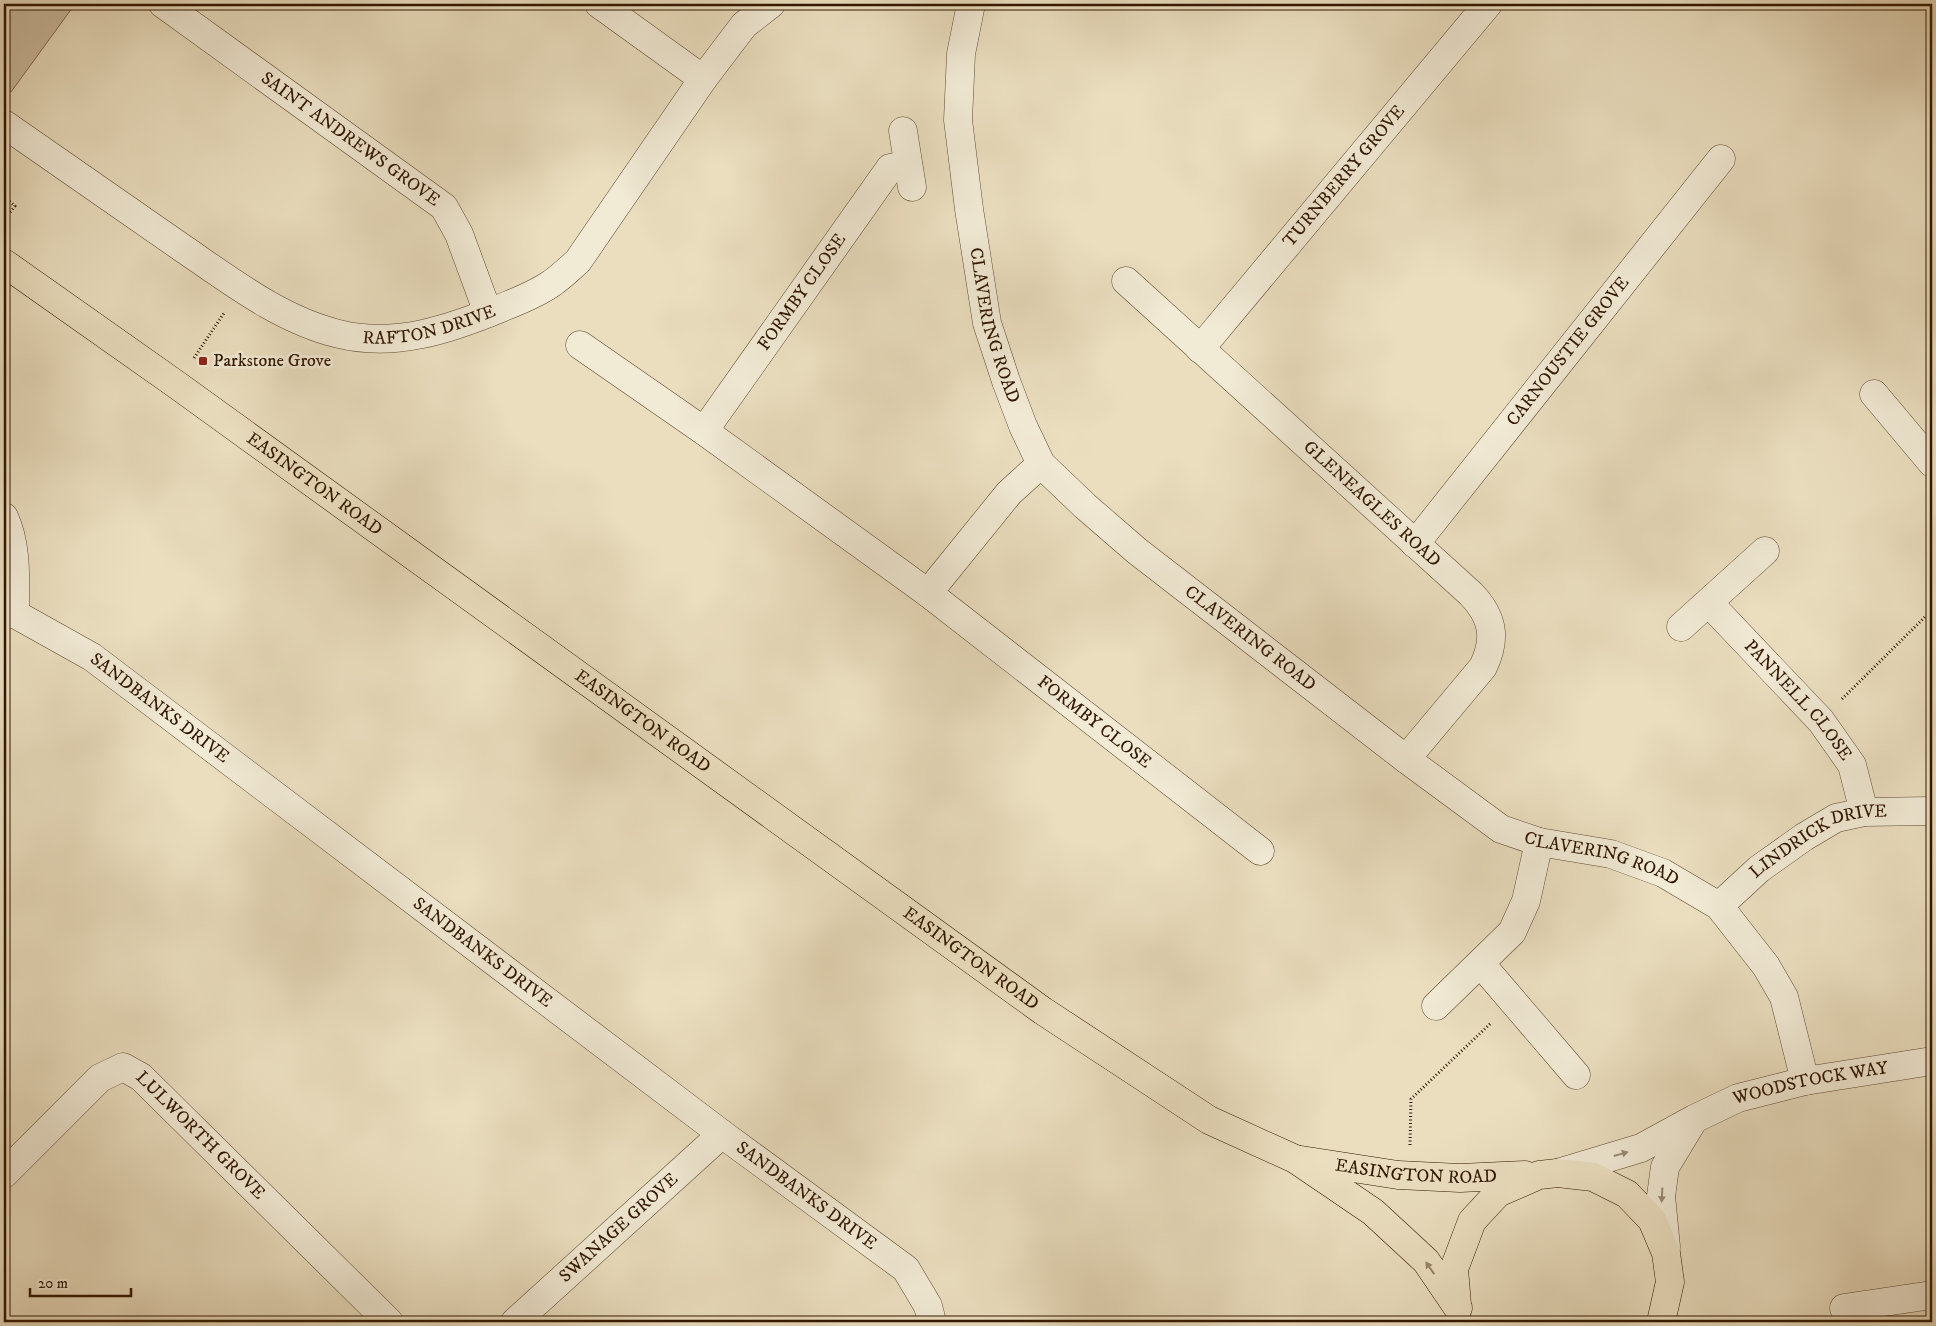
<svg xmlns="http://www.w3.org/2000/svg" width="1936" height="1326" font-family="'IM FELL DW Pica',serif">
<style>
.grass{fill:#cbbc9f;stroke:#7e6a50}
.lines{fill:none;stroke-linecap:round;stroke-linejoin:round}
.minor-casing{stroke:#5f4930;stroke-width:29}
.major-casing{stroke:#311700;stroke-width:29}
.path{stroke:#311700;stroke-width:3;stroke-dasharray:1 2.5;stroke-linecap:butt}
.minor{stroke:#f1ead5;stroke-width:28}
.major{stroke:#eadebf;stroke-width:28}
.oneway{fill:#9b8b75}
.oneway2{fill:#978469}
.poi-dot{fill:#8f2418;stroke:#f1ead5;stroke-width:2}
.labels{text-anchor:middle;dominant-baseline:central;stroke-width:5;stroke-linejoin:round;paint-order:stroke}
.street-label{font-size:18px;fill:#311700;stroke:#f1ead5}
.poi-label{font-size:18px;fill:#311700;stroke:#f1ead5;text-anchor:start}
</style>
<rect width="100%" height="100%" fill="#eadebf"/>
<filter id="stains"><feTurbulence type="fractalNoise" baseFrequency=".004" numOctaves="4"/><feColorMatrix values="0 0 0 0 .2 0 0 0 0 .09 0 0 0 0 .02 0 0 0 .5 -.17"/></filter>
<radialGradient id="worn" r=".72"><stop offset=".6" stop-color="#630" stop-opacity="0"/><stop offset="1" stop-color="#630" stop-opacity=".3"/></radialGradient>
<polygon class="grass" points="11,4 75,4 11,92 4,86 4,13"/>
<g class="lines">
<g class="minor-casing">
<g id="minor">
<path id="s1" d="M163 4 444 207 459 234 488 313"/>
<polyline points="599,4 703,79"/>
<path id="s2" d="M971 4 961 54 958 120 969 209 987 323 1006 381 1023 426 1041 464 1085 506 1137 551 1406 759 1501 829 1539 842 1611 854 1663 873 1719 906 1766 966 1784 997 1805 1081"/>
<path id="s3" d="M4 124C62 164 120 205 178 245 228 279 280 320 339 334 395 348 450 329 501 308 518 301 537 294 552 283 561 277 569 269 578 261L703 79 744 25 771 4"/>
<polyline points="903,131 912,187"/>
<path id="s4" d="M1126 281 1471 594C1493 617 1497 638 1483 667L1406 759"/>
<path id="s5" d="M580 345 704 431 928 593 1260 851"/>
<path id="s6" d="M1200 349 1488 4"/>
<polyline points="1874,394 1932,463"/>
<path id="s7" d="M704 431 890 168 908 165"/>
<path d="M4 517C18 547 15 582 15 614"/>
<path id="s8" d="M1415 544 1721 159"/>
<polyline points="928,593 1009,493 1041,464"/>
<path id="s9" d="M1709 603 1821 721 1852 765 1864 812"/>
<path id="s10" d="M4 614H15L92 657 722 1134 906 1269 928 1306 932 1322"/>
<polyline points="1681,627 1765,551"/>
<path id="s11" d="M1719 906 1759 869 1804 837 1836 818 1864 812 1932 811"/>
<polyline points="1481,964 1576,1075"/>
<polyline points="1436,1006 1512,932 1526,901 1539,842"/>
<path id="s12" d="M1558 1173 1641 1148 1694 1119 1738 1098 1805 1081 1932 1061"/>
<path id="s13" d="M4 1174 100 1078 123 1067 141 1077 389 1322"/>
<polyline points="1666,1247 1661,1196 1665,1167 1693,1121"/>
<polyline points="1844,1308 1932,1295"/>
<path id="s14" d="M515 1322 722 1134"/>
</g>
</g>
<g class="major-casing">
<g id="major">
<path id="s15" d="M4 263 177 385 1043 1011 1209 1120 1295 1159 1373 1212 1426 1261 1458 1308"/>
<path id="s16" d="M1301 1160 1398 1175 1460 1178 1525 1175"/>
<polyline points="1457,1305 1454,1269 1472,1221 1498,1193 1539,1175 1558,1173 1593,1177 1627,1194 1652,1220 1666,1253 1670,1282 1661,1322"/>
</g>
</g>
<g class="path">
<polyline points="4,197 15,206 4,220"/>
<polyline points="194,358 224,313"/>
<polyline points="1842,699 1932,610"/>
<polyline points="1410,1145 1411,1099 1491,1023"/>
</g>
<use href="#minor" class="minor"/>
<use href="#major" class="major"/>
</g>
<defs><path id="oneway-solid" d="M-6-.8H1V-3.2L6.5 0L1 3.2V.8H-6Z" transform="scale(1.25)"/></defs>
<g class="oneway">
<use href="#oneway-solid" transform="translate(1621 1154) rotate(-16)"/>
<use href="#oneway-solid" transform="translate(1662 1195) rotate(93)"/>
</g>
<use class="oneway2" href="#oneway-solid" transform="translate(1430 1268) rotate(-125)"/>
<rect class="poi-dot" x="198" y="356" width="10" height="10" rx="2.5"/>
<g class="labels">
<g class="street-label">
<text stroke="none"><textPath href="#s1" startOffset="231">SAINT ANDREWS GROVE</textPath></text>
<text stroke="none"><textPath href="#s6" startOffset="225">TURNBERRY GROVE</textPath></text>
<text stroke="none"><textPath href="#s7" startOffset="170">FORMBY CLOSE</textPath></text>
<text stroke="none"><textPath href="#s3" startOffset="489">RAFTON DRIVE</textPath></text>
<text stroke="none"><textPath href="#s2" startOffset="326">CLAVERING ROAD</textPath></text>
<text stroke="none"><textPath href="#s8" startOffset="246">CARNOUSTIE GROVE</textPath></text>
<text stroke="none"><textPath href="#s15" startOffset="381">EASINGTON ROAD</textPath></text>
<text stroke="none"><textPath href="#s4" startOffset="332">GLENEAGLES ROAD</textPath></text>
<text stroke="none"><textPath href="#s2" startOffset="746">CLAVERING ROAD</textPath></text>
<text stroke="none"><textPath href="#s9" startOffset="132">PANNELL CLOSE</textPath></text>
<text stroke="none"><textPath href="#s10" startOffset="184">SANDBANKS DRIVE</textPath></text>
<text stroke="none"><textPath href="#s15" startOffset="786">EASINGTON ROAD</textPath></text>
<text stroke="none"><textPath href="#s5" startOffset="638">FORMBY CLOSE</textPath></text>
<text stroke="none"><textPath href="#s11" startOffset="122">LINDRICK DRIVE</textPath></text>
<text stroke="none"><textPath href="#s2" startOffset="1166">CLAVERING ROAD</textPath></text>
<text stroke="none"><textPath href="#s10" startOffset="589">SANDBANKS DRIVE</textPath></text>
<text stroke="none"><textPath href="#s15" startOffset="1191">EASINGTON ROAD</textPath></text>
<text stroke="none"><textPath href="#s12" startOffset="270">WOODSTOCK WAY</textPath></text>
<text stroke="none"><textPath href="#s13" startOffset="265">LULWORTH GROVE</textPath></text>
<text stroke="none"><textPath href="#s16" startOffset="116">EASINGTON ROAD</textPath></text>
<text stroke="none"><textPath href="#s10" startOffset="994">SANDBANKS DRIVE</textPath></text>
<text stroke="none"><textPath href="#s14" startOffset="140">SWANAGE GROVE</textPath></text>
</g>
<g class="poi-label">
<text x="213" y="361">Parkstone Grove</text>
</g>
</g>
<rect width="1936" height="1326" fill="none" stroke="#eadebf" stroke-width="20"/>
<rect x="5" y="5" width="1926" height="1316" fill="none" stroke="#311700" stroke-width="2.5"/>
<rect x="10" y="10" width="1916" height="1306" fill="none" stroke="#311700"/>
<path d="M30 1288v8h101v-8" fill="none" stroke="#311700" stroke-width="2.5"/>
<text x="38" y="1288" font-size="15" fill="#311700" stroke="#f1ead5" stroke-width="4" paint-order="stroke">20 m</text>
<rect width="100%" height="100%" filter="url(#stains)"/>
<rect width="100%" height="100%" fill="url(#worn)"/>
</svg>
